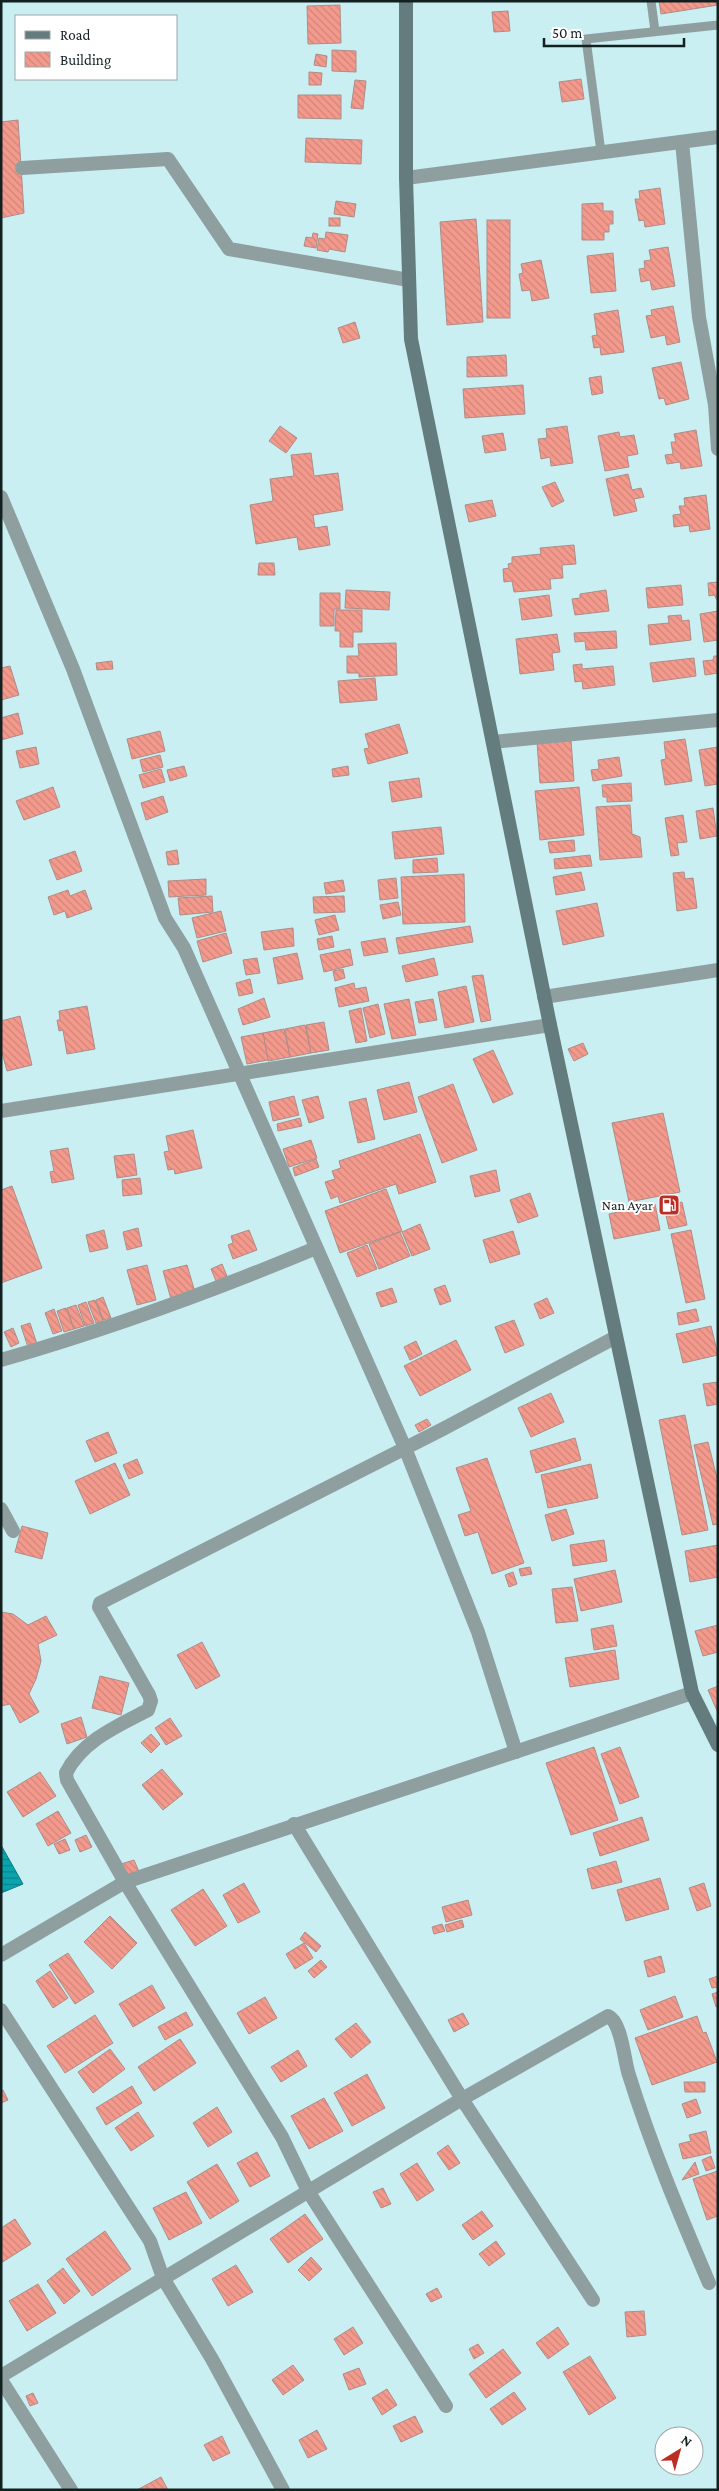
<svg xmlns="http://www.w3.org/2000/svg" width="719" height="2491" font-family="'Crimson Pro',serif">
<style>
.water{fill:url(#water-rules);stroke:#0c7c83}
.building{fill:url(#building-back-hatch);stroke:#ad8d88}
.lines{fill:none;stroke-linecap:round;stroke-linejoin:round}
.service{stroke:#8f9fa0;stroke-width:9}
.minor{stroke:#8f9fa0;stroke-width:14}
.secondary{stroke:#657c7e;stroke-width:14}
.labels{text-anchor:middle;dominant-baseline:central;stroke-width:4;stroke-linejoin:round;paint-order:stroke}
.poi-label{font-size:14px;fill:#122021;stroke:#fff;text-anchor:end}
</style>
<defs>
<pattern id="water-rules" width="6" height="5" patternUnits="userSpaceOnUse" patternTransform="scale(1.25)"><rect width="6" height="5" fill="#09a4ad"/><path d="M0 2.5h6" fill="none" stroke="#08858c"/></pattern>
<pattern id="building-back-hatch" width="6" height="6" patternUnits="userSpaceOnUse" patternTransform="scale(1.25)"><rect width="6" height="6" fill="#f49a8d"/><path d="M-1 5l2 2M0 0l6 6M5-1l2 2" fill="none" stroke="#d08479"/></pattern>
</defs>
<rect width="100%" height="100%" fill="#c9eff2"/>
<polygon class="water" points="1,1845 23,1884 1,1893"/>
<g class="building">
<polygon points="659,1 717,1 718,5 661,14"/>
<polygon points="340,5 341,43 308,44 307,6"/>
<polygon points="508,11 510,31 494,32 492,12"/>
<polygon points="332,50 356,51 356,72 332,71"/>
<polygon points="316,54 327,56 326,67 314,65"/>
<polygon points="309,72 322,73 321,85 309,85"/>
<polygon points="581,79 584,99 562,102 559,82"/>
<polygon points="355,80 366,81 363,109 351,108"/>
<polygon points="298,95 341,95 341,119 298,118"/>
<polygon points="18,120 24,213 1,218 1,122"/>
<polygon points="306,138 362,140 361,164 305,162"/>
<polygon points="660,188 665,224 645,227 644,220 639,221 635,199 640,199 639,191"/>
<polygon points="336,201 356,204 354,217 334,214"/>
<polygon points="603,203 603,211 613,211 613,224 609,224 609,232 604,232 604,240 582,240 582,204"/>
<rect x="329" y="218" width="11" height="8"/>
<polygon points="476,219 483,322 447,325 440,222"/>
<rect x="487" y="220" width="23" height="98"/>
<polygon points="326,232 348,235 345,252 329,249 328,252 317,250 319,238 325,239"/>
<polygon points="313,233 318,234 316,248 304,246 306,237 312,238"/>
<polygon points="668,247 675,286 652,290 650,280 641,282 639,269 645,268 644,261 651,260 649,250"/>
<polygon points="613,253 616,291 591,293 587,256"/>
<polygon points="541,260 549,298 532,301 530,290 522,291 519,274 523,273 521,264"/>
<polygon points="673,306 680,342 667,345 665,335 651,338 646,316 652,315 651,310"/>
<polygon points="618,310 624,352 601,355 600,347 594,348 592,336 597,335 594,314"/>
<polygon points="355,322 360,338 343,343 338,328"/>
<polygon points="506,355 507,376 467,377 467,357"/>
<polygon points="681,362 689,399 666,405 664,398 659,399 652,368"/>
<polygon points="601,376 603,393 592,395 589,378"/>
<polygon points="523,385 525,414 465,418 463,389"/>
<polygon points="280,426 297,438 286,453 269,441"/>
<polygon points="567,426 573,463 551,466 550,457 541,459 538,439 547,438 546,429"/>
<polygon points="696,430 702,466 681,469 680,462 667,464 665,455 673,454 671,442 676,442 674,434"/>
<polygon points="619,432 620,437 634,435 638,454 627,456 629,467 605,471 598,436"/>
<polygon points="503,433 506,450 485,453 482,436"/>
<polygon points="311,453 314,476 338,473 343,510 313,515 315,528 327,526 330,545 299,550 297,537 256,544 250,505 273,501 270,479 294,476 291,455"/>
<polygon points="628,474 632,490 641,488 644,497 634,499 637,511 614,516 606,479"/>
<polygon points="555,482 564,501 552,507 542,487"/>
<polygon points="706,495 710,529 690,532 689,525 674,527 673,515 681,514 679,506 685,506 684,498"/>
<polygon points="492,500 496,516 469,522 465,505"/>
<polygon points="574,545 576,564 562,565 563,578 550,579 551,589 514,592 512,581 504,582 503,569 509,568 508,564 512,563 512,557 541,554 540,548"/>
<polygon points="259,563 274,563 275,575 258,575"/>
<polygon points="718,582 718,600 717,600 714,595 709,596 708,583"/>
<polygon points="681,585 683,605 648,608 646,588"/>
<polygon points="346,590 390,592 389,610 345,608"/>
<polygon points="606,590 609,611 575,615 572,599 580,598 580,594"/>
<polygon points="320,593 340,593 340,609 334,609 334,626 320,626"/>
<polygon points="549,595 552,616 522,620 519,599"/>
<polygon points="336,610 362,610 362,632 353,632 353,647 340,647 340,631 335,631"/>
<polygon points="718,611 718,640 704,642 700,614"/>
<polygon points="681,615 682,621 689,620 691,640 650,645 648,625 669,623 668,616"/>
<polygon points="616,631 617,648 586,650 585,641 575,642 574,633"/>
<polygon points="557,634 560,652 552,653 554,670 520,674 516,639"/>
<polygon points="396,643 397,675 359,677 359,673 347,673 347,656 359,656 358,644"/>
<polygon points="714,656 718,656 718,673 705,675 703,661 713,660"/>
<polygon points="694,658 696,676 653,682 650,663"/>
<polygon points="112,661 113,669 97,670 96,663"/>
<polygon points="582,664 582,669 613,666 615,685 583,689 582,681 575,682 573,665"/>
<polygon points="10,666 19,695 1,700 1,668"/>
<polygon points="375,678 377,700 340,703 338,681"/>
<polygon points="18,713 23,734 1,740 1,718"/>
<polygon points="399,724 408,753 368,764 364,749 369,748 365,734"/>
<polygon points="160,731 165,751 132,759 127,739"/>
<polygon points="685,739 692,781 665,785 661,760 666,759 664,742"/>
<polygon points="571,740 574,781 540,783 537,742"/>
<polygon points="36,747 39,764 20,768 16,751"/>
<polygon points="718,747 718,784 705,786 699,750"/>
<polygon points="160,755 163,767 143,772 140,760"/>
<polygon points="619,757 622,776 593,781 591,770 599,769 598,760"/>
<polygon points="184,766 187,776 170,781 167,770"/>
<polygon points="348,766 349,775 333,777 332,769"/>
<polygon points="161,769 165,782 143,788 139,775"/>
<polygon points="419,778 422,797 392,802 389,782"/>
<polygon points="631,783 632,801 607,802 607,797 603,797 602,785"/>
<polygon points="53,787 60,807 24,820 16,801"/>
<polygon points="579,787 584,835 540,840 535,791"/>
<polygon points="163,796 168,812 146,820 141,803"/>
<polygon points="630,805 632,834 640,837 642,857 600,860 596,807"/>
<polygon points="713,808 717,836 700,839 696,811"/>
<polygon points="683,815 687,842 677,843 679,855 671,856 665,818"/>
<polygon points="441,827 444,854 395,859 392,832"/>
<polygon points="574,840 575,851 550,853 548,842"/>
<polygon points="177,850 179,864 168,865 166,852"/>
<polygon points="75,851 82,871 57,880 49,860"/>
<polygon points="590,855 592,866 555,869 554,859"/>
<polygon points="437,858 438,872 413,873 413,860"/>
<polygon points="581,872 585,890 556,895 553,877"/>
<polygon points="684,872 685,879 693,878 697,908 677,911 673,873"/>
<polygon points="464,874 465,922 403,924 401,877"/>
<polygon points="396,878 398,898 380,900 378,880"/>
<polygon points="206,879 206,895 169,897 168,881"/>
<polygon points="343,880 345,891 326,894 324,883"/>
<polygon points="68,890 70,896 85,890 92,909 67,918 65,911 54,915 48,897"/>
<polygon points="212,896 213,912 180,915 178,898"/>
<polygon points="344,896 345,912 314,913 313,897"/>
<polygon points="398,902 401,915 383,919 380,905"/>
<polygon points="597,903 604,936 563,945 556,911"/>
<polygon points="221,911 226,931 197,938 192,918"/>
<polygon points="335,915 339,930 319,935 315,920"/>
<polygon points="470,926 473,942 399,954 396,938"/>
<polygon points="293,928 294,946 264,950 261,932"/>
<polygon points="226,933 232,953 203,962 197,941"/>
<polygon points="332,936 334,947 319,950 317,939"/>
<polygon points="385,938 388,952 364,956 361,942"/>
<polygon points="350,949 353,965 324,972 320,955"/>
<polygon points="297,953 303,979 278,984 273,958"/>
<polygon points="257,958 260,973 246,975 243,960"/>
<polygon points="434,958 438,975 406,982 402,966"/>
<polygon points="343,969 345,978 335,981 333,971"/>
<polygon points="483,975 491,1020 481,1022 472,976"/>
<polygon points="250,979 253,993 239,996 236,983"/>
<polygon points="354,983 355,989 366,987 369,1001 339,1007 335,988"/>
<polygon points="466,986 474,1022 445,1028 438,992"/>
<polygon points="264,998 270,1017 243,1025 238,1009"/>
<polygon points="409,999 416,1035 392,1039 384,1004"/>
<polygon points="433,999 437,1020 419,1023 415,1002"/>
<polygon points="378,1004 385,1034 370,1038 363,1008"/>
<polygon points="87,1006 95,1049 67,1054 63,1030 59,1031 57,1020 60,1020 59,1011"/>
<polygon points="361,1008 367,1041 356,1043 349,1011"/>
<polygon points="20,1016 32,1065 7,1071 1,1049 1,1021"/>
<polygon points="324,1022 329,1050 311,1053 306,1025"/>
<polygon points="305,1025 311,1053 290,1057 285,1029"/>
<polygon points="284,1029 290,1057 268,1061 263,1033"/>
<polygon points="263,1033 268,1060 247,1064 241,1037"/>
<polygon points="583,1043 588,1054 574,1061 568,1049"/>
<polygon points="493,1050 513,1094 493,1103 473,1059"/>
<polygon points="409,1082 417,1112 384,1120 377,1090"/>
<polygon points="453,1084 477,1150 442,1163 418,1097"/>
<polygon points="294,1096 299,1115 273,1121 269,1102"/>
<polygon points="318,1096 324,1118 309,1123 302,1100"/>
<polygon points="366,1098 375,1139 358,1143 349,1102"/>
<polygon points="663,1113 680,1192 629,1202 612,1123"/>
<polygon points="300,1118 302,1126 278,1131 277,1124"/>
<polygon points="193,1130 202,1168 175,1174 174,1169 168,1170 164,1152 169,1151 166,1136"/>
<polygon points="420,1134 436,1182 399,1194 396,1184 340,1203 338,1196 331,1199 325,1182 335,1179 332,1171 341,1168 339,1161"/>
<polygon points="311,1140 317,1158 289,1167 283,1149"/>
<polygon points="68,1148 74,1179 52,1183 50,1172 54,1171 50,1151"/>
<polygon points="134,1154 137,1175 117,1178 114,1156"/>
<polygon points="316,1159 319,1167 295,1176 293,1168"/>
<polygon points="496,1170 500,1191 475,1197 470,1176"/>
<polygon points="140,1178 142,1194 123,1196 122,1180"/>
<polygon points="12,1186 42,1268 1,1283 1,1190"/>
<polygon points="386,1189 402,1231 340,1253 325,1211"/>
<polygon points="530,1193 538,1216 518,1223 510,1200"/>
<polygon points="682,1202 687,1225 669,1229 664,1206"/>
<polygon points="655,1204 660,1230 614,1239 609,1214"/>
<polygon points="420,1224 430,1249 412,1256 402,1232"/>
<polygon points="138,1228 142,1246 127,1250 123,1232"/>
<polygon points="104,1230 108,1248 90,1252 86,1235"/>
<polygon points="249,1230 257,1250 233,1259 228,1245 233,1243 231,1236"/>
<polygon points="691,1230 705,1299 686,1303 671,1234"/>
<polygon points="513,1231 520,1254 490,1263 483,1240"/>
<polygon points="400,1232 410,1256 379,1269 369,1244"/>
<polygon points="367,1245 377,1269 357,1277 347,1253"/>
<polygon points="222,1264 227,1276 216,1281 211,1269"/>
<polygon points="147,1265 156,1300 137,1305 127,1270"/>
<polygon points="187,1265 195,1292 171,1299 163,1271"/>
<polygon points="445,1285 451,1301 440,1305 434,1289"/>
<polygon points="392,1288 397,1302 381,1307 376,1293"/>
<polygon points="103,1297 111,1318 103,1320 96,1300"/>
<polygon points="547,1298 554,1313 540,1319 534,1304"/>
<polygon points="95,1300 103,1321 96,1323 88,1302"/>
<polygon points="86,1302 94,1323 85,1326 78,1305"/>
<polygon points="76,1305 84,1326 74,1329 67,1308"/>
<polygon points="66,1308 74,1329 64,1332 57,1311"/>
<polygon points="54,1309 62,1331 53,1334 45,1313"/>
<polygon points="696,1309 699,1321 679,1325 677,1313"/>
<polygon points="514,1320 524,1345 505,1353 495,1327"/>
<polygon points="30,1323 37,1344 28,1347 21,1326"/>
<polygon points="711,1326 718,1355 683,1363 676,1334"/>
<polygon points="13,1328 19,1343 11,1347 4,1332"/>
<polygon points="456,1340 471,1370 420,1396 404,1366"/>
<polygon points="416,1341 422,1354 410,1360 404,1347"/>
<polygon points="718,1382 718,1404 707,1406 703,1384"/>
<polygon points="551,1393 564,1422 531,1437 518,1408"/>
<polygon points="685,1415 708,1530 682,1535 659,1420"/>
<polygon points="427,1419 431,1425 419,1432 415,1425"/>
<polygon points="108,1432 117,1453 95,1462 86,1441"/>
<polygon points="575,1438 581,1460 536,1473 530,1451"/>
<polygon points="708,1442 718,1482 718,1524 713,1525 694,1445"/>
<polygon points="487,1458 524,1563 492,1574 478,1532 465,1536 458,1515 471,1511 456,1468"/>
<polygon points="137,1459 143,1473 129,1479 123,1465"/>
<polygon points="115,1463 130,1495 90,1514 75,1481"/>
<polygon points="591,1464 598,1498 548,1508 541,1475"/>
<polygon points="566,1509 574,1534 552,1541 545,1515"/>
<polygon points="22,1526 48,1533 42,1559 15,1552"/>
<polygon points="604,1540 607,1561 573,1566 570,1545"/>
<polygon points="718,1545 718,1577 690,1582 685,1551"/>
<polygon points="530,1567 532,1574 521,1576 519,1569"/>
<polygon points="615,1570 622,1602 581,1611 574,1579"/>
<polygon points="513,1572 517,1584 509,1587 505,1575"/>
<polygon points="572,1587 578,1621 556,1623 552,1589"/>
<polygon points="1,1612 13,1614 28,1625 46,1616 57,1635 38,1644 41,1661 36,1679 29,1694 39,1712 20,1723 10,1704 1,1706"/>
<polygon points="613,1625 617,1646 594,1650 591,1629"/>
<polygon points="718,1625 718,1652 703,1656 695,1631"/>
<polygon points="202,1642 220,1676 196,1689 177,1655"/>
<polygon points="615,1650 619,1679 570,1687 565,1658"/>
<polygon points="100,1676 129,1683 121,1715 92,1708"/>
<polygon points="718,1686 718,1713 708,1690"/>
<polygon points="81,1717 87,1737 67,1744 61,1724"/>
<polygon points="170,1718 182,1736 166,1745 155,1728"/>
<polygon points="151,1734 160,1744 151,1753 141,1743"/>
<polygon points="594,1747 618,1820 571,1835 546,1763"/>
<polygon points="620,1747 639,1797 620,1804 601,1754"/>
<polygon points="162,1769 183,1794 163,1810 142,1785"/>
<polygon points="40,1772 56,1796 23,1817 7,1792"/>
<polygon points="58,1811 71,1833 48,1846 36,1824"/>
<polygon points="642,1817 649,1840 600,1856 593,1833"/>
<polygon points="86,1835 92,1847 80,1852 75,1840"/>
<polygon points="65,1839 70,1850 59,1854 54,1844"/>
<polygon points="134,1860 140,1874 127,1879 121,1864"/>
<polygon points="616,1861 622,1882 592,1889 587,1869"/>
<polygon points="660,1878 669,1909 626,1921 617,1890"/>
<polygon points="244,1883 260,1912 238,1923 223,1895"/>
<polygon points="704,1883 711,1906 697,1911 689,1888"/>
<polygon points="203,1889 227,1926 195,1946 171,1910"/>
<polygon points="468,1900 472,1915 446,1922 442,1907"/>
<polygon points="110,1916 137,1943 112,1969 84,1942"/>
<polygon points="462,1920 464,1927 447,1932 445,1925"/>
<polygon points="442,1924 445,1931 434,1934 432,1927"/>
<polygon points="305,1932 321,1946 316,1952 300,1939"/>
<polygon points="304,1943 313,1958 295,1969 286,1954"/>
<polygon points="68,1953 94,1992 75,2004 49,1965"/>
<polygon points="661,1956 665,1972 648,1977 644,1961"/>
<polygon points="321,1960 327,1967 314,1978 308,1971"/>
<polygon points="50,1971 68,1998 53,2008 36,1981"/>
<polygon points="718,1976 718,1987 712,1988 709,1979"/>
<polygon points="152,1985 165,2008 133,2027 119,2004"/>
<polygon points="718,1992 718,2006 716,2007 712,1994"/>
<polygon points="675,1996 683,2017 648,2030 640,2010"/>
<polygon points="265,1997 277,2018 249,2034 237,2013"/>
<polygon points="186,2012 193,2025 165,2040 158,2027"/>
<polygon points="463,2013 469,2024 454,2032 448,2020"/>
<polygon points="95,2015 113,2043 65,2073 47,2046"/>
<polygon points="697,2016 703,2033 706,2032 717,2062 652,2085 635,2038"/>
<polygon points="356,2023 371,2042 351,2058 335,2039"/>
<polygon points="180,2039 196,2063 154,2091 138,2067"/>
<polygon points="110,2049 125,2069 93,2093 78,2072"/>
<polygon points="298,2050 307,2066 281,2082 271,2067"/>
<polygon points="367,2074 385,2108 352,2126 334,2093"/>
<polygon points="684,2082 705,2082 705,2092 685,2092"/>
<polygon points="132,2086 142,2103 106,2125 96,2108"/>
<polygon points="3,2090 8,2100 1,2103 1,2091"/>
<polygon points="324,2098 343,2131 309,2149 291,2116"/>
<polygon points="696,2099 701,2113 687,2118 682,2104"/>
<polygon points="217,2107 232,2132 208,2147 193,2123"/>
<polygon points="138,2112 154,2136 131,2151 115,2128"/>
<polygon points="706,2131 711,2153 683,2159 679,2144 691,2141 689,2135"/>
<polygon points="448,2145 460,2163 449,2170 437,2153"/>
<polygon points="257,2152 270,2176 250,2187 237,2163"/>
<polygon points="711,2156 715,2168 706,2171 702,2160"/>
<polygon points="695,2162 699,2174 682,2180"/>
<polygon points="417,2163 434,2190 417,2201 400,2174"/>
<polygon points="217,2164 239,2201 210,2219 187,2182"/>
<polygon points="718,2171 718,2216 707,2220 693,2179"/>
<polygon points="383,2188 391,2204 381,2208 373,2192"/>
<polygon points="186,2192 202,2223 169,2240 153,2208"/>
<polygon points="482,2211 493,2226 473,2240 462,2225"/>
<polygon points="305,2214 323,2239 288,2263 270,2239"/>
<polygon points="15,2219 31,2244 1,2263 1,2228"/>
<polygon points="105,2231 131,2269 92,2296 66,2259"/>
<polygon points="496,2241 505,2254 489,2266 479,2254"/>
<polygon points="311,2257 322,2269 309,2281 298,2270"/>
<polygon points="236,2265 253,2292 228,2306 212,2279"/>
<polygon points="63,2268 80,2291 64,2304 47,2281"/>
<polygon points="38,2284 56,2313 27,2331 9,2301"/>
<polygon points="437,2288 442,2297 431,2302 426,2294"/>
<polygon points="644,2311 646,2335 627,2337 625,2312"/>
<polygon points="353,2327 363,2343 344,2355 334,2339"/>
<polygon points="558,2327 569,2344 548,2359 536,2343"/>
<polygon points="478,2344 484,2353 474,2359 469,2349"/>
<polygon points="503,2349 521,2373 486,2398 469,2374"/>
<polygon points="590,2356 616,2398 589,2415 563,2372"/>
<polygon points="293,2365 304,2380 283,2395 272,2380"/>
<polygon points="359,2368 366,2384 349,2390 343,2374"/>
<polygon points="387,2389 397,2405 382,2415 372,2398"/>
<polygon points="514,2392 526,2409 502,2425 490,2409"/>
<polygon points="33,2393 38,2403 30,2406 26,2396"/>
<polygon points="415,2416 423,2432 401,2442 393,2426"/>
<polygon points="317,2430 327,2449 308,2458 299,2440"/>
<polygon points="222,2436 230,2453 213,2461 204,2445"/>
<polygon points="161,2477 168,2490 137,2490"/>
</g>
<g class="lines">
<g class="service">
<polyline points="651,1 655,31"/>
<polyline points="601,152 586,39 718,25"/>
</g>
<g class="minor">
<polyline points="682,142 699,317 715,405 718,449"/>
<polyline points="22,168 168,159 229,249 409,280"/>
<polyline points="406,178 718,137"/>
<polyline points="1,497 73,669 165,918 184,948 405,1448 478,1632 516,1752"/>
<polyline points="493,742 718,720"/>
<polyline points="544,997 718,970"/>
<polyline points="1,1111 550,1025"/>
<path d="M1 1360C109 1329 213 1291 316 1248"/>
<polyline points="1,1509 13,1531"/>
<polyline points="294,1824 462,2099 593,2300"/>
<polyline points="1,1955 125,1882 692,1693"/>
<polyline points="1,2010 150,2241 163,2278 212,2359 283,2490"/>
<path d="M1 2376 462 2099 608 2016C622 2022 624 2061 629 2075 651 2146 680 2215 709 2283"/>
<polyline points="1,2380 71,2490"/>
<path d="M446 2406 308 2191 282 2137 125 1882 67 1780 66 1773C82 1741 117 1726 148 1710L151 1701 149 1695 99 1607 100 1603 441 1430 616 1337"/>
</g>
<polyline class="secondary" points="406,1 406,178 411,339 550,1025 692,1693 718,1745"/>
</g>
<defs>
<g id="fuel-square" transform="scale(1.125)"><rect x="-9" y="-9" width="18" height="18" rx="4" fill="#bc2e24" stroke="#fff"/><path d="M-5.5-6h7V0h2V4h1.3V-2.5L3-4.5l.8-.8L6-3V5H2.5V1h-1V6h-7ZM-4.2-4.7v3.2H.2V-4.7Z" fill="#fff"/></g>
</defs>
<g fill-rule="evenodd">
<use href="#fuel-square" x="669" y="1205"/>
</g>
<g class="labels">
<g class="poi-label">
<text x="653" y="1205">Nan Ayar</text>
</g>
</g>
<rect width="719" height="2491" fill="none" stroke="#122021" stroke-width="5"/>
<rect x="15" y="15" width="162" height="65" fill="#ffffff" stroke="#a0a6a6"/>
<rect x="25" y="31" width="25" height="8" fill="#657c7e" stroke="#a0a6a6"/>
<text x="60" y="40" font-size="15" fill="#122021">Road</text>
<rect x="25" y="52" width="25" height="15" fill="url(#building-back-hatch)" stroke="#a0a6a6"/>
<text x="60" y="65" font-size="15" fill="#122021">Building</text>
<g transform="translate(679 2451) rotate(37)"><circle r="24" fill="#ffffff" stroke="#a0a6a6"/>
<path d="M0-4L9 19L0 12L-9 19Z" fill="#bc2e24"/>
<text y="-8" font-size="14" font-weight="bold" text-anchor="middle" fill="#122021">N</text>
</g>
<path d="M544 38v8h140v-8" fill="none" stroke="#122021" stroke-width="2.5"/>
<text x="552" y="38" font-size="15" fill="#122021" stroke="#ffffff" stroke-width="4" paint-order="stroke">50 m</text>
</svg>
